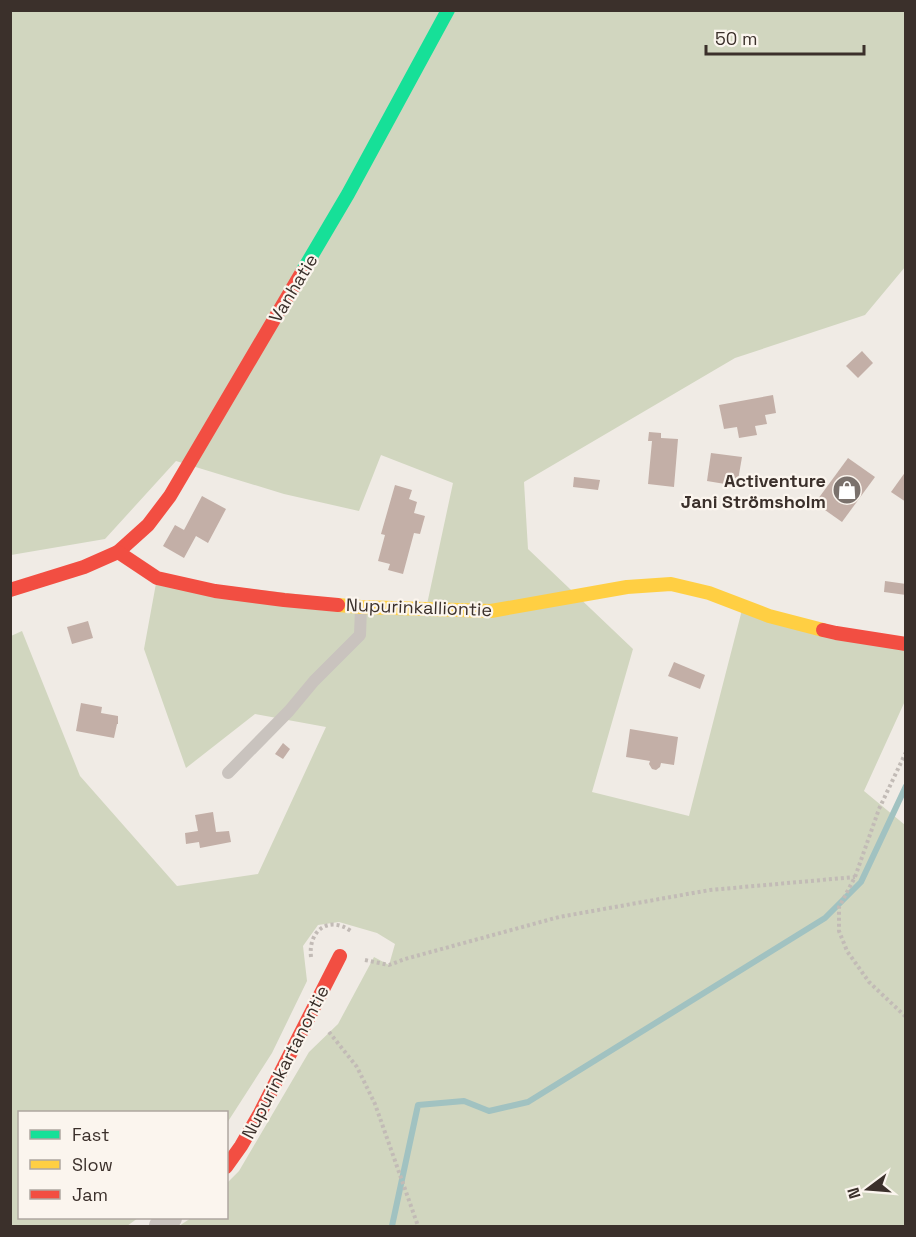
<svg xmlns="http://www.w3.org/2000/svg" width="916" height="1237" font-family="'Space Grotesk',sans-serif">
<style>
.green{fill:#d1d6bf}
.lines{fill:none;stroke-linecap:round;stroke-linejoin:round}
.stream{stroke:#a1c2c1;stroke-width:6}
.building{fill:#c3afa7}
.path{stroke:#c2bbb6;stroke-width:4;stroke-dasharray:3 3;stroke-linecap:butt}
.lane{stroke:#c9c3be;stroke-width:12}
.street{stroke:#c9c3be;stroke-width:22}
.fast{stroke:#16e098;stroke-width:14}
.slow{stroke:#ffcf43;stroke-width:14}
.jam{stroke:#f24e42;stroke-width:14}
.labels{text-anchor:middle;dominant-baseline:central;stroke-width:4.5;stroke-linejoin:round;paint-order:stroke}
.street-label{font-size:18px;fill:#3b302b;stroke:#fbf5ee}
.poi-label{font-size:18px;font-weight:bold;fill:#3b302b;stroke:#fbf5ee;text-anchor:end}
</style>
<rect width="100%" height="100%" fill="#f0ebe5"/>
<polygon class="green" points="11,11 905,11 905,267 865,315 735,358 524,482 528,549 633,649 592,792 689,816 743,606 905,644 905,701 864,791 905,825 905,1226 179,1226 191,1218 226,1218 227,1183 239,1171 309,1052 338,1024 374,957 389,965 395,944 377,933 339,922 318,925 303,946 307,981 272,1053 227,1123 226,1112 20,1112 20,1218 138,1218 127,1226 11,1226 11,636 22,631 80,776 177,886 258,874 326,727 255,714 186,768 144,649 157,578 426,609 453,483 381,455 359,511 284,494 176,461 105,539 11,555"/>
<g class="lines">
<polyline class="stream" points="392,1226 418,1105 464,1101 489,1111 528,1102 825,918 861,882 906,786"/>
</g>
<g class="building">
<polygon points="862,351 873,363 858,378 846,366"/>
<polygon points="773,395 776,413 765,415 767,424 755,426 757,435 739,438 737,427 724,429 719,405"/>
<polygon points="649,432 661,433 661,438 678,439 674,487 648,484 652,441 648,441"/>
<polygon points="711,453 742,457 737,486 707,481"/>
<polygon points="848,458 875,477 842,522 815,503"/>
<polygon points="906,471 906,502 891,492"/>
<polygon points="574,477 600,480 598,490 573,487"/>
<polygon points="395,485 412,490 409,499 417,502 414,513 425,516 420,534 414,533 403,574 388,570 390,564 378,561 385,535 381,534"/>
<polygon points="202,496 226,509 208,543 196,536 184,558 163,546 175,525 184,530"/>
<polygon points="885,581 906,584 906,595 884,592"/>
<polygon points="88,621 93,638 72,644 67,627"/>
<polygon points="674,662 705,675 700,689 668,676"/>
<polygon points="81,703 102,707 101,713 118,716 118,724 117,724 114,738 76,731"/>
<polygon points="630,729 678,737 674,765 661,763 660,767 656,770 652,769 649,764 650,761 626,757"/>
<polygon points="283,743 290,749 283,759 275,754"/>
<polygon points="213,812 216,832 229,831 231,842 200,848 199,842 186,844 185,833 198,831 195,815"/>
</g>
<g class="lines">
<g class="path">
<polyline points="906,752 879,809 855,877 839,907 839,931 847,951 869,982 906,1017"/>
<path d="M311 957C308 931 328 915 351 931"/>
<polyline points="365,960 389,965 405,959 559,917 710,890 855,877"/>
<polyline points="329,1032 357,1067 375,1104 418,1226"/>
</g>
<polyline class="lane" points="228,773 289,711 314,681 360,635 361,608"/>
<polyline class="street" points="160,1226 171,1218"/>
<polyline class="fast" points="302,272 348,194 448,10"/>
<polyline class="slow" points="338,605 361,607 491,611 627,587 671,584 709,593 769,616 823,630"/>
<g class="jam">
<polyline points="118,552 148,525 170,496 302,272"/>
<polyline points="10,590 84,567 118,552 157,578 215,591 284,600 338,605"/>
<polyline points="823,630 836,633 906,644"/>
<polyline points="226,1167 241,1146 260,1113 340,956"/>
</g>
</g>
<defs>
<g id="shop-disc" transform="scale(1.5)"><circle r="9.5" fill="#7a716c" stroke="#fbf5ee"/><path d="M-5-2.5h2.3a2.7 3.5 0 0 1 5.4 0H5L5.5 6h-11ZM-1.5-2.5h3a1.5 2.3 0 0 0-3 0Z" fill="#fff"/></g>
</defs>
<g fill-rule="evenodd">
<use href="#shop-disc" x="847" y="490"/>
</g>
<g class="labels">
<g class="street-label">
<text transform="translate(293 288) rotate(-59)">Vanhatie</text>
<text transform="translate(419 607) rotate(2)">Nupurinkalliontie</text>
<text transform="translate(285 1062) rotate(-63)">Nupurinkartanontie</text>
</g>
<g class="poi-label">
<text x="826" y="480">Activenture<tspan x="826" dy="21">Jani Strömsholm</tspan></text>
</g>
</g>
<rect width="916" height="1237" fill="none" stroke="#3b302b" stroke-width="24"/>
<rect x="18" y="1111" width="210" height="108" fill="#fbf5ee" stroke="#aea6a0" stroke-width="1.5"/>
<rect x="30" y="1130" width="30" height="9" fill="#16e098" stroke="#aea6a0" stroke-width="1.5"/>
<text x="72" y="1141" font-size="18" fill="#3b302b">Fast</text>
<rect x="30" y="1160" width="30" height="9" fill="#ffcf43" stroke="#aea6a0" stroke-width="1.5"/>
<text x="72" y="1171" font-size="18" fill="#3b302b">Slow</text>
<rect x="30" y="1190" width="30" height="9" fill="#f24e42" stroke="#aea6a0" stroke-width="1.5"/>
<text x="72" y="1201" font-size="18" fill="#3b302b">Jam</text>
<g transform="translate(868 1189) rotate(254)" stroke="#fbf5ee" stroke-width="4.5" paint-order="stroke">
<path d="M0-4.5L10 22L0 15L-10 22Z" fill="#3b302b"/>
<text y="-9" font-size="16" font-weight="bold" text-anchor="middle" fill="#3b302b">N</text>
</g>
<path d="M706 45v9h158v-9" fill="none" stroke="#3b302b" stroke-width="3"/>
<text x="715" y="45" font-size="18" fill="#3b302b" stroke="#fbf5ee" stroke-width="4.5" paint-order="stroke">50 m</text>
</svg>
